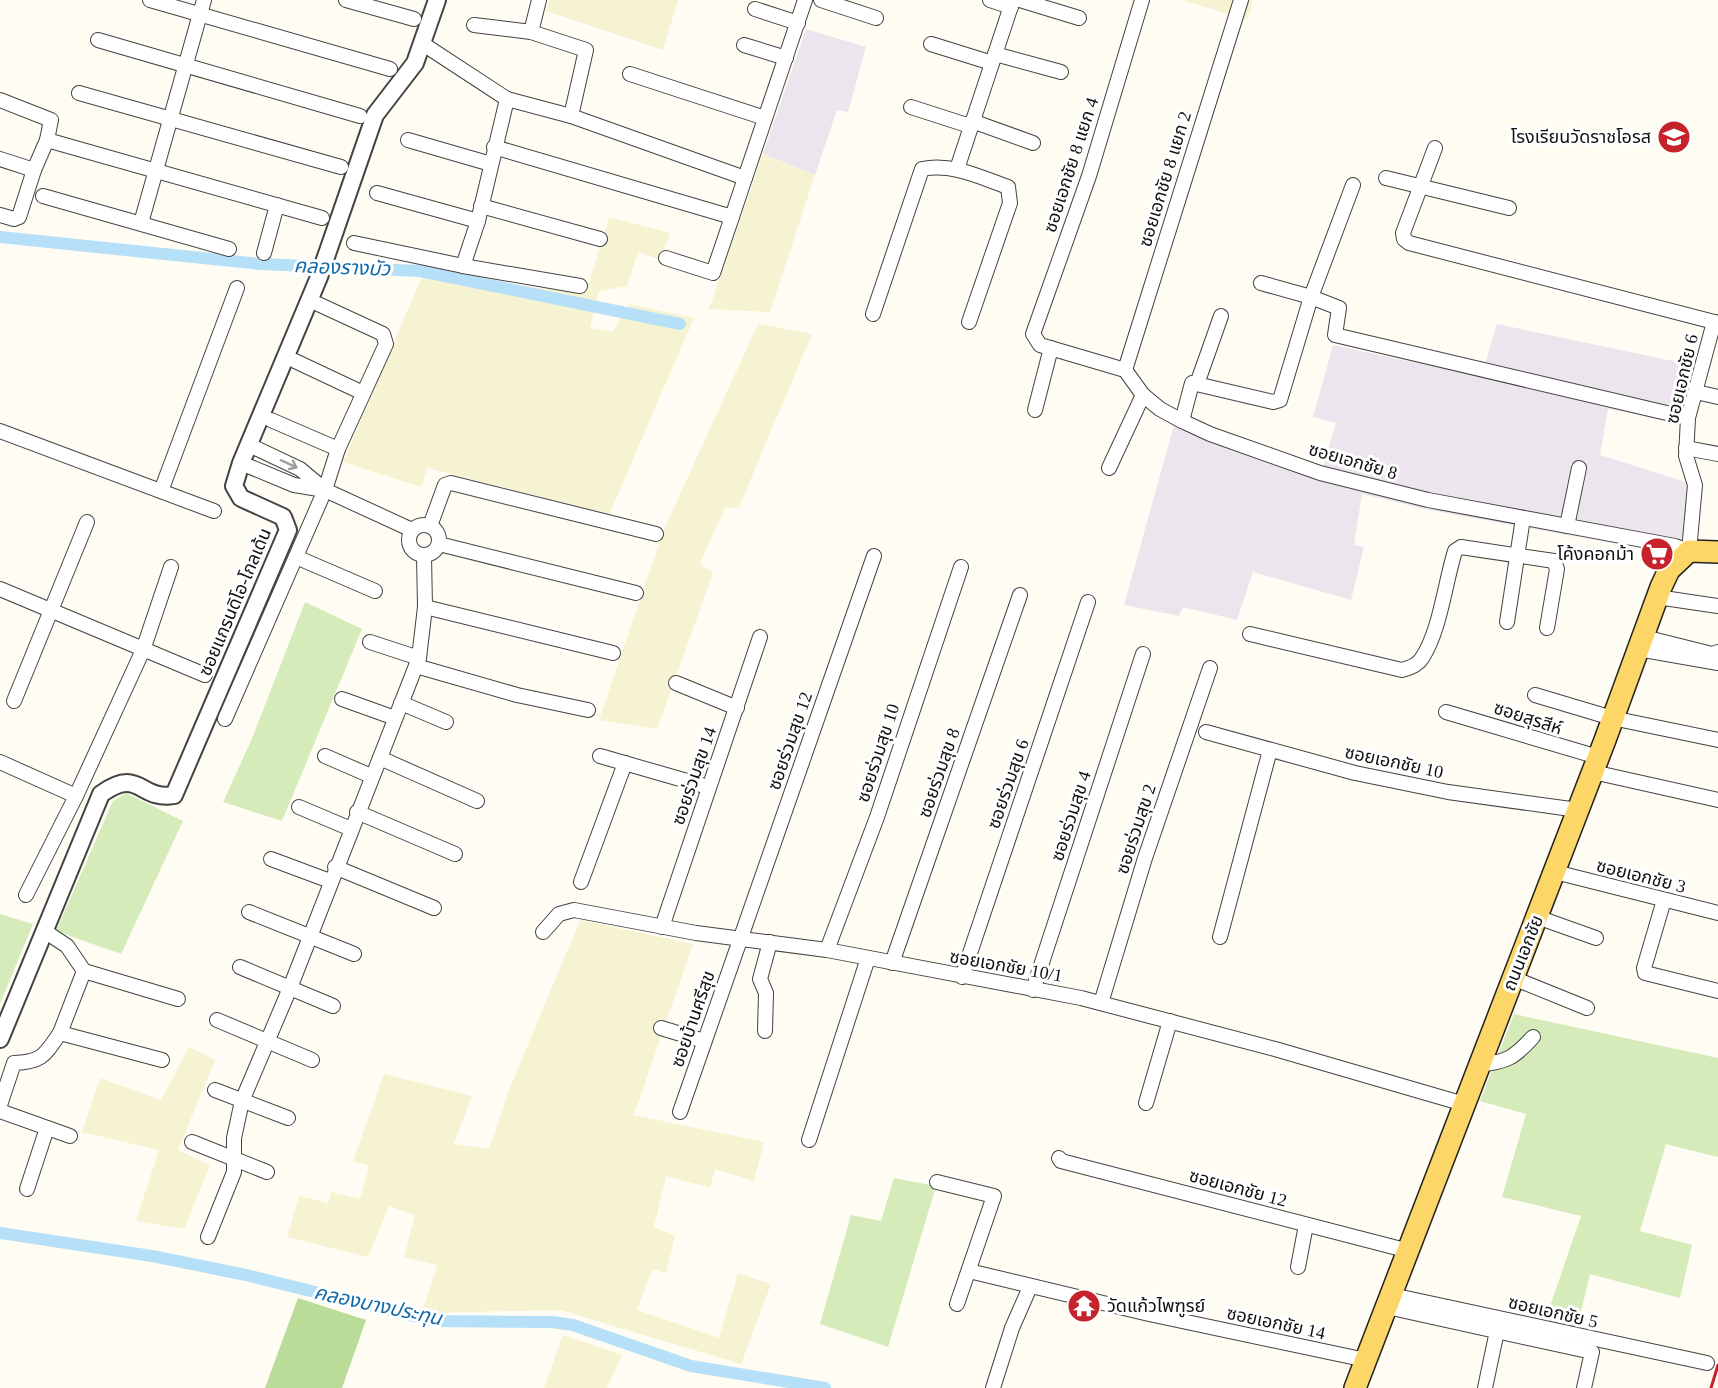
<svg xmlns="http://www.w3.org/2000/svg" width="1718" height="1388" font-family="'Times New Roman','Noto Sans Thai',serif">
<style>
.industrial{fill:#ede5ee}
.farmland{fill:#f6f3d2}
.green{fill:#d5ecba}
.forest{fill:#b9dd99}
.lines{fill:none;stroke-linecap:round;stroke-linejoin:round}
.canal{stroke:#b6e0f8;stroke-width:12}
.minor-casing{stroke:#434343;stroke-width:16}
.tertiary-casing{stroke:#434343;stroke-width:20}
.primary-casing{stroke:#212121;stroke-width:24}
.minor{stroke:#fff;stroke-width:14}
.tertiary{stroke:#fff;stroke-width:16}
.primary{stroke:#fcd666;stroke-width:21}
.rail{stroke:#c6222c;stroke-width:3}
.oneway{stroke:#9f9f9f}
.labels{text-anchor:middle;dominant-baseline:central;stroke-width:6;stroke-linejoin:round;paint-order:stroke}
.poi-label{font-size:18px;fill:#101010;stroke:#fff;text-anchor:end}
.street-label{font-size:18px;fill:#101010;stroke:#fff}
.water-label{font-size:20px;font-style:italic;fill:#1369a8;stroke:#fff}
</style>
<rect width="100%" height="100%" fill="#fffcf3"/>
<g class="industrial">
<polygon points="806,29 866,47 848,112 837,110 815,175 763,154"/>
<polygon points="1497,324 1692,365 1678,423 1608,409 1600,455 1689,483 1682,540 1672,554 1429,510 1362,494 1354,545 1364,547 1351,600 1253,572 1237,620 1183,607 1179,616 1124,605 1174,425 1319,480 1336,423 1313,417 1333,345 1481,377"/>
</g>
<g class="farmland">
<polygon points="549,0 678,0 663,50 546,11"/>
<polygon points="1182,0 1253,0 1247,20"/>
<polygon points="763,154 815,175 770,312 709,309"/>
<polygon points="609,217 670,233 660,260 638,252 627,286 599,291 590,328 613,332 629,304 694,318 609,515 428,468 421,487 343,462 420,281 425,277 586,292"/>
<polygon points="758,324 812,334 739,507 725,508 700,563 713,573 657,729 599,720 664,529"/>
<polygon points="580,920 693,944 634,1115 764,1142 754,1181 715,1169 710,1188 666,1176 654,1227 675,1236 666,1273 652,1269 637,1310 719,1338 738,1273 771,1284 741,1364 560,1310 422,1313 437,1265 404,1257 415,1215 389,1206 368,1257 287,1237 299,1196 328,1203 331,1192 360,1199 369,1166 353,1161 384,1074 472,1096 454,1144 489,1149 509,1090"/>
<polygon points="189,1047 215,1060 178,1150 210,1165 184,1229 136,1221 159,1150 82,1132 100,1078 161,1100"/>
<polygon points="563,1335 622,1355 607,1388 544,1388"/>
</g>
<g class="green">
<polygon points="305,602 362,629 282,821 223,802 251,741"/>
<polygon points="126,793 183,821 121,954 56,931 113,801"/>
<polygon points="0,914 33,924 0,1004"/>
<polygon points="1514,1014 1718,1058 1718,1157 1666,1144 1640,1231 1692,1245 1680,1298 1590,1274 1576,1333 1544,1324 1581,1216 1502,1197 1526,1114 1480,1101"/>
<polygon points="894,1178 936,1186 888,1347 820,1324 851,1215 881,1221"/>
</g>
<polygon class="forest" points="298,1298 366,1320 342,1388 265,1388"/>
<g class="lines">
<g class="canal">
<polyline points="0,237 260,264 420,271 680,324"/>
<polyline points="0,1233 152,1256 246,1275 433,1321 552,1322 573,1325 691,1366 825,1388"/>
</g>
<g class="minor-casing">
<g id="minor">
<polyline points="150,0 390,69"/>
<polyline points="346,0 414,19"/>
<polyline points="821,0 876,18"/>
<polyline points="990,0 1011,7"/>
<polyline points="1020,0 1079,18"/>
<polyline points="1142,0 1089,176 1033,334 1040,345 1125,370 1143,395 1160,409 1182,421 1210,434 1320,473 1428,500 1675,546 1689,551 1695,485 1686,456 1688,418 1714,322"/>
<polyline points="755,9 798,23"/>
<polyline points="474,25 531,32 586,50 571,116"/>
<polyline points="531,32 539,0"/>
<polyline points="98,40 360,116"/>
<polyline points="423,44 507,99 571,116 745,178 732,217 494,147"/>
<polyline points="931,44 992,63"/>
<polyline points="744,45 786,58"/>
<polyline points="995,54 1061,72"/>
<polyline points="630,74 765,118"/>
<polyline points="79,93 341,167"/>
<polyline points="0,100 51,120 47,140 34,170 19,217 14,219 0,215"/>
<polyline points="911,107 970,126"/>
<polyline points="972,121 1033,143"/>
<polyline points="47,140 322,218"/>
<polyline points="408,140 491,164"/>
<polyline points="1435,148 1403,233 1404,239 1409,243 1718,323"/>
<polyline points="0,159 34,170"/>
<polyline points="957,169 1013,0"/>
<polyline points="745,178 805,0"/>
<polyline points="1386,178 1509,208"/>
<polyline points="1353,185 1311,297 1339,308 1335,335 1688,418"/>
<polyline points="377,193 478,221 507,99"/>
<polyline points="43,196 229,249"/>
<polyline points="481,206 600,239"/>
<polyline points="141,223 204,0"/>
<polyline points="354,243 463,266 478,221"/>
<polyline points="264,253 277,205"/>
<polyline points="666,258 713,273 732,217"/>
<polyline points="463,266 580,286"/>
<path d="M873 314 922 169C952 163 980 177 1008 187L1010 203 969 322"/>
<polyline points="295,361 363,393"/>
<polyline points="1125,370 1241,0"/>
<polyline points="1197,384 1221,316"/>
<polyline points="1696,392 1718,397"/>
<polyline points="1035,410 1051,348"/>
<polyline points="271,420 338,449"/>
<polyline points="1182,421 1192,383 1273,402 1280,400 1311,297 1261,283"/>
<polyline points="0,431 214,511"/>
<polyline points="249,445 300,469 325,490"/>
<polyline points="1686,448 1718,454"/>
<polyline points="241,463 294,485 325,490 412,530"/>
<polyline points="1109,468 1143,395"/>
<polyline points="161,491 237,288"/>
<circle cx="424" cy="540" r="15"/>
<polyline points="430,526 445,485 451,483 656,534"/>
<polyline points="1567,526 1579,468"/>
<polyline points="439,544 636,593"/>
<polyline points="296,557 375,591"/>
<polyline points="0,589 205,675"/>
<polyline points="1657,597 1718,606"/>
<polyline points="425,607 613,653"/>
<polyline points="1507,622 1523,518"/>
<path d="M1250 634 1402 670C1410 668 1418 665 1422 658 1440 631 1445 583 1455 551L1461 547 1554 561 1557 569 1547 628"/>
<polyline points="1644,637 1712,654 1718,652"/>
<polyline points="370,642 419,658"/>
<polyline points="1638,649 1718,663"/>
<polyline points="416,666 517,695 588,710"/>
<polyline points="676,683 737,708"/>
<polyline points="1535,695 1612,718 1718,740"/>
<polyline points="342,699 395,718"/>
<polyline points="14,701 87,522"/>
<polyline points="401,703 446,722"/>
<polyline points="1446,712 1598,757"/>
<polyline points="225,719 325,490 338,449 386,344 383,334 318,304"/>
<polyline points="1206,732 1355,773 1448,792 1578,810"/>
<polyline points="325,756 371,776"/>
<polyline points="600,756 708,787"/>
<polyline points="380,758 477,801"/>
<polyline points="0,762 76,796"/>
<polyline points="1593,772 1718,800"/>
<polyline points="299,807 351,829"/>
<polyline points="357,812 455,854"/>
<polyline points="271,859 330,881"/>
<polyline points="335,867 434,908"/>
<polyline points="1555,872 1718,913"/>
<polyline points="581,882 625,763"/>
<polyline points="26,895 76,796 143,650 171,567"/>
<polyline points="1664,900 1644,968 1645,973 1718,991"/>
<polyline points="249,912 354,954"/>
<polyline points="1537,917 1596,938"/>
<polyline points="662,927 760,637"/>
<polyline points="46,932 67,946 84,971 178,999"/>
<polyline points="543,932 559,914 574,910 696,933 827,950 1081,998 1275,1049 1464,1104"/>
<polyline points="1220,937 1270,750"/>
<polyline points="827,950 877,817 961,567"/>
<polyline points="892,963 1020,595"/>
<polyline points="240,967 333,1006"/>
<polyline points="84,971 60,1033 162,1060"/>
<polyline points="962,977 1088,602"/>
<polyline points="1513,978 1587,1008"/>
<polyline points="1033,990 1143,654"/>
<polyline points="1101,1003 1145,858 1210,668"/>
<polyline points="217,1020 312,1060"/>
<polyline points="661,1028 704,1041"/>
<polyline points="765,1031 766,993 760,979 770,942"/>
<path d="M1478 1065C1507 1062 1514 1058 1533 1037"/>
<polyline points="215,1090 288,1118"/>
<polyline points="1146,1103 1170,1021"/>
<path d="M0 1105 14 1063C42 1062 44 1056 60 1033"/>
<polyline points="0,1111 70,1136"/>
<polyline points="680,1112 874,556"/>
<polyline points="809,1140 868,958"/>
<polyline points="192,1142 267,1172"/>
<polyline points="1059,1158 1061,1161 1409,1251"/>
<polyline points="937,1182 994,1196 957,1304"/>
<polyline points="27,1189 47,1128"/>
<polyline points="208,1237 234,1172 234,1138 242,1101 290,988 419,658 425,607 424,556"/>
<polyline points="1298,1267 1306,1225"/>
<polyline points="969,1271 1149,1314 1366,1360"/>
<polyline points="1392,1295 1707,1363"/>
<polyline points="1387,1307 1592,1352 1584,1388"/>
<polyline points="993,1388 1012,1328 1030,1287"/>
<polyline points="1485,1388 1497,1331"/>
</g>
</g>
<g class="tertiary-casing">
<path id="tertiary" d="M0 1039 101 794C140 766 139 801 174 795L288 530 283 517 241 498 234 486 241 463 319 277 375 115 415 63 437 0"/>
</g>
<g class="primary-casing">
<polyline id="primary" points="1355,1388 1605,740 1661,587 1669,570 1689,551 1718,552"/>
</g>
<use href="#minor" class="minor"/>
<use href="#tertiary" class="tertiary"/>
<use href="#primary" class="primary"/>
<polyline class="rail" points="1711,1388 1718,1365"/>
</g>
<defs><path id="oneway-shaft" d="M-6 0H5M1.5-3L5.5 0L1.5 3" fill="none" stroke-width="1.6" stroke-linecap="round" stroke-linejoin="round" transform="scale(1.5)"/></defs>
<use class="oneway" href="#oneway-shaft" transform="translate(289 464) rotate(25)"/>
<defs>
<g id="school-disc" transform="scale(1.725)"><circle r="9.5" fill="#c6222c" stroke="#fff"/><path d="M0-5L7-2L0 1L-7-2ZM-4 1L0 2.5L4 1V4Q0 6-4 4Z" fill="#fff"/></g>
<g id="supermarket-disc" transform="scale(1.725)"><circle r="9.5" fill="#c6222c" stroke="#fff"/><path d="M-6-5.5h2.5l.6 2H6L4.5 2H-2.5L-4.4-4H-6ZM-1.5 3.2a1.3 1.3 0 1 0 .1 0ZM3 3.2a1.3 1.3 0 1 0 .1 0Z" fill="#fff"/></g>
<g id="temple-disc" transform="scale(1.725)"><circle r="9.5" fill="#c6222c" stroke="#fff"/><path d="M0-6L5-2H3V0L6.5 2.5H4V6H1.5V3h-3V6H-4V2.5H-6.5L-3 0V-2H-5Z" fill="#fff"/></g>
</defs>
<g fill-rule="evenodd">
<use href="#school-disc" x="1674" y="137"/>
<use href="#supermarket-disc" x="1657" y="554"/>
<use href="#temple-disc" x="1084" y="1306"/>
</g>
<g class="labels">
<g class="poi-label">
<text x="1651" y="137">โรงเรียนวัดราชโอรส</text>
<text x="1634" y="554">โค้งคอกม้า</text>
<text x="1107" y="1306" text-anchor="start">วัดแก้วไพฑูรย์</text>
</g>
<g class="street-label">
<text transform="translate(1071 165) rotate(-72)">ซอยเอกชัย 8 แยก 4</text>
<text transform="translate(1165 179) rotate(-73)">ซอยเอกชัย 8 แยก 2</text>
<text transform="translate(1682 379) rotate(-77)">ซอยเอกชัย 6</text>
<text transform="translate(1353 461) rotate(16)">ซอยเอกชัย 8</text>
<text transform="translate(235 602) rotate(-67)">ซอยแกรนดิโอ-โกลเด้น</text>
<text transform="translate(1528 718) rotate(18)">ซอยสุรสีห์</text>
<text transform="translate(790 741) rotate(-71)">ซอยร่วมสุข 12</text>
<text transform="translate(878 753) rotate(-72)">ซอยร่วมสุข 10</text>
<text transform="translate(1394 762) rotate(12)">ซอยเอกชัย 10</text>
<text transform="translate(939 773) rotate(-71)">ซอยร่วมสุข 8</text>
<text transform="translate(694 776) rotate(-71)">ซอยร่วมสุข 14</text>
<text transform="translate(1008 784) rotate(-71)">ซอยร่วมสุข 6</text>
<text transform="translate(1071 816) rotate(-72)">ซอยร่วมสุข 4</text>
<text transform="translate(1136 829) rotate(-72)">ซอยร่วมสุข 2</text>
<text transform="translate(1641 876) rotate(14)">ซอยเอกชัย 3</text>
<text transform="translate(1523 953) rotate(-68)">ถนนเอกชัย</text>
<text transform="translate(1006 966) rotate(10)">ซอยเอกชัย 10/1</text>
<text transform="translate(693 1019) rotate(-71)">ซอยบ้านศรีสุข</text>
<text transform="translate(1238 1188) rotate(15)">ซอยเอกชัย 12</text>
<text transform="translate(1553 1312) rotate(13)">ซอยเอกชัย 5</text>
<text transform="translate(1276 1323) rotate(12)">ซอยเอกชัย 14</text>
</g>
<g class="water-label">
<text transform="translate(342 267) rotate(2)">คลองรางบัว</text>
<text transform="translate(378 1305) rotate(12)">คลองบางประทุน</text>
</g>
</g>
</svg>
